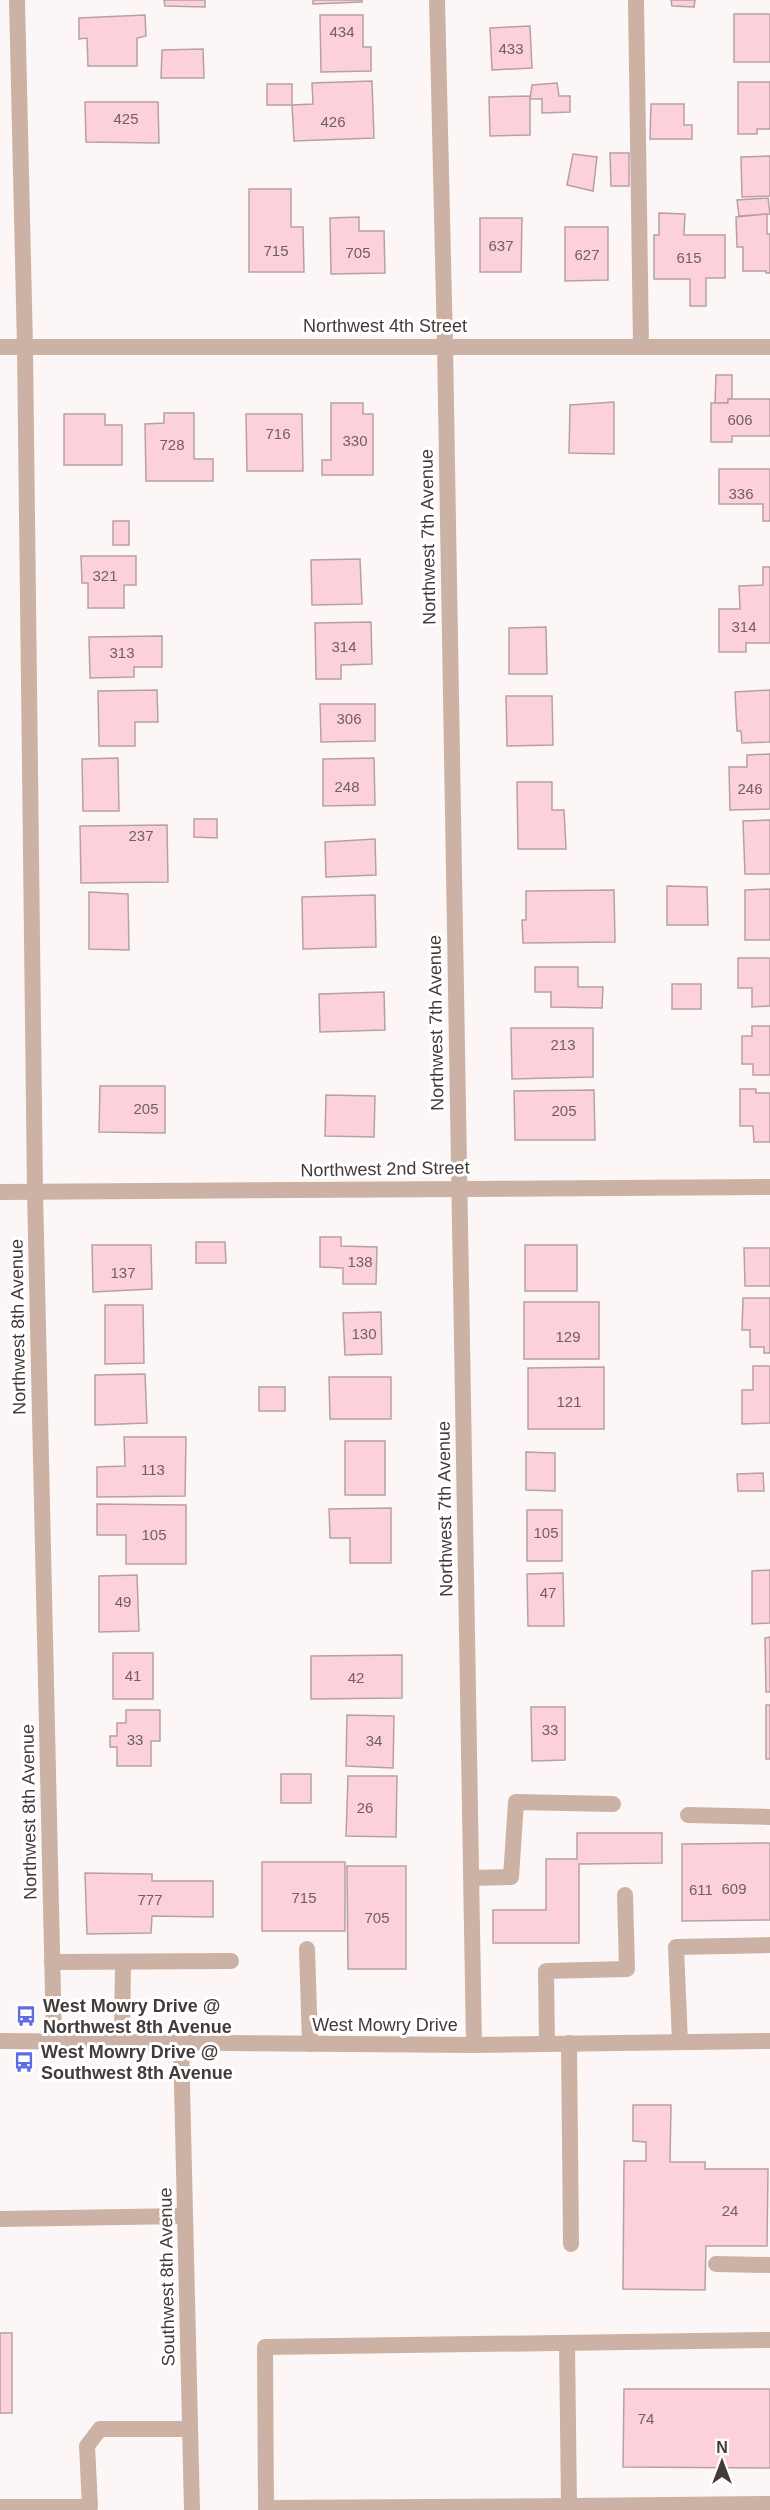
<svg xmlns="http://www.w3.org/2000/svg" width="770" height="2510" font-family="Arial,sans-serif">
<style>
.building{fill:#fcd1d9;stroke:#b7a0a4;stroke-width:1.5}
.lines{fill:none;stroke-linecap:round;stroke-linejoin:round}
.service{stroke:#ccb2a4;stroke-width:16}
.minor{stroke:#ccb2a4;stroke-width:16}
.tertiary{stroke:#ccb2a4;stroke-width:16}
.labels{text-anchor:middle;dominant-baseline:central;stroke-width:6;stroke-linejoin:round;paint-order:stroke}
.number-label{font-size:15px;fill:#726061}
.street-label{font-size:18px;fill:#443a39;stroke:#fff}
.poi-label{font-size:18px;font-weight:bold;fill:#443a39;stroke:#fff;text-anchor:start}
</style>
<rect width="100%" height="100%" fill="#fcf7f6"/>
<g class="building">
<polygon points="164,0 205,0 205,7 165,6"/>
<polygon points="313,0 362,0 362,2 313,4"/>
<polygon points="671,0 695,0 694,7 672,6"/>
<rect x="734" y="14" width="36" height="48"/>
<polygon points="145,15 146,36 137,38 137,66 88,66 87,38 79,39 79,18"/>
<polygon points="320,15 363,15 363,47 371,47 371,71 321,72"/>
<polygon points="530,26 532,68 492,70 490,28"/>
<polygon points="203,49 204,78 161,78 162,50"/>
<polygon points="372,81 374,138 294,141 292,105 313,104 312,83"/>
<polygon points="738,82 770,82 770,129 757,129 757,134 738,134"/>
<polygon points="557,83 559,96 570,96 570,112 542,113 542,99 530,99 532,85"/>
<rect x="267" y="84" width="25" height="21"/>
<polygon points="530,96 530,135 490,136 489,97"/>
<polygon points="85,102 158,102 159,143 86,142"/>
<polygon points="651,104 684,104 684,125 692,125 692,139 650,139"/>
<polygon points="610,153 629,153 629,186 611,186"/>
<polygon points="573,154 597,157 593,191 567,185"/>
<polygon points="770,156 770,196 742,197 741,157"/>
<polygon points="249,189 291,189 291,227 303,227 304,272 249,272"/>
<polygon points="768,198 770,214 739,216 737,200"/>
<polygon points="659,213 685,214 684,235 725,235 725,278 706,278 706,306 690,306 690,279 654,279 654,235 659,235"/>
<polygon points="767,214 767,234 770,234 770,273 766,273 766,271 743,271 743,247 737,247 736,217"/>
<polygon points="359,217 359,231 384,231 385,273 331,274 330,218"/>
<polygon points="480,218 522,218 521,272 480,272"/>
<polygon points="565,227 608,227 608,280 565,281"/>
<polygon points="716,375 732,375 732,399 728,399 728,403 715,403"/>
<polygon points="728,399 770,399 770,436 732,436 732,442 711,442 711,403 728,403"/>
<polygon points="614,402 614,454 569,453 570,405"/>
<polygon points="331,403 363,403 363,414 373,414 373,475 322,475 322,460 331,460"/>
<polygon points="164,413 194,413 194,459 213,459 213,481 146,481 145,424 164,423"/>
<polygon points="64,414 105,414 105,425 122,425 122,465 64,465"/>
<polygon points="246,414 302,414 303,471 247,471"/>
<polygon points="719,469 770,469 770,521 763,521 763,504 719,504"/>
<rect x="113" y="521" width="16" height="24"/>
<polygon points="81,556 136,556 136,585 124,585 124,608 88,608 88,583 82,583"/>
<polygon points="360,559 362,604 312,605 311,560"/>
<polygon points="763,567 770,567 770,643 746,643 746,652 719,652 719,609 740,609 739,586 763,585"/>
<polygon points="371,622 372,664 341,665 341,679 316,679 315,623"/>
<polygon points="546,627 547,674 509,674 509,628"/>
<polygon points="162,636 162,667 134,667 134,677 90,678 89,637"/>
<polygon points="157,690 158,722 135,722 135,746 99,746 98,691"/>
<polygon points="770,690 770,742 742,743 741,731 737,731 735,692"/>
<polygon points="506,696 552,696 553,745 507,746"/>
<polygon points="320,704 375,704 375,741 321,742"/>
<polygon points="770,754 770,809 730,810 729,767 747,767 747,755"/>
<polygon points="118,758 119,811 83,811 82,759"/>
<polygon points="374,758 375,805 323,806 323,759"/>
<polygon points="517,782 552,782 552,810 564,810 566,849 518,849"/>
<polygon points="194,819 217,819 217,838 194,837"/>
<polygon points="770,820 770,874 745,874 743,821"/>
<polygon points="167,825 168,882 81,883 80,826"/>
<polygon points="375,839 376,875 326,877 325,842"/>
<polygon points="667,886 707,887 708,925 667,925"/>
<polygon points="770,889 770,940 745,940 745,890"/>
<polygon points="614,890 615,942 523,943 522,920 526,920 526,891"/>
<polygon points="89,892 128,894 129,950 89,949"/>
<polygon points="375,895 376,947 303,949 302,897"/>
<polygon points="738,958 770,958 770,1006 752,1007 752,988 738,988"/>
<polygon points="535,967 578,967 578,987 603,987 602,1008 551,1007 551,992 535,992"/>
<rect x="672" y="984" width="29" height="25"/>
<polygon points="384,992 385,1030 320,1032 319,994"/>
<polygon points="752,1026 770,1026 770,1075 753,1075 753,1064 742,1064 742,1036 752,1036"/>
<polygon points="511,1028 593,1028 593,1077 512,1079"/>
<polygon points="100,1086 165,1086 165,1133 99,1132"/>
<polygon points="740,1089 756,1089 756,1093 770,1093 770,1142 754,1142 753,1126 740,1126"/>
<polygon points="594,1090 595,1140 515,1140 514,1091"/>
<polygon points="326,1095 375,1096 374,1137 325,1136"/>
<polygon points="320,1237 341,1237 341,1246 377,1247 376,1284 343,1284 343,1268 320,1267"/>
<polygon points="196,1242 225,1242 226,1263 196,1263"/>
<polygon points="92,1245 151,1245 152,1289 93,1292"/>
<rect x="525" y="1245" width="52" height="46"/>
<polygon points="744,1248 770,1248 770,1286 745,1286"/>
<polygon points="743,1298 770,1298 770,1353 764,1353 764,1347 750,1347 750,1330 742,1330"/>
<rect x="524" y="1302" width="75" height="57"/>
<polygon points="105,1305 143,1305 144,1363 105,1364"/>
<polygon points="381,1312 382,1354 345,1355 343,1313"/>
<polygon points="753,1366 770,1366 770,1423 742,1424 742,1390 753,1390"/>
<polygon points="604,1367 604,1429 528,1429 528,1368"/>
<polygon points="145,1374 147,1423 95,1425 95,1375"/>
<polygon points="329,1377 391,1377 391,1419 330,1419"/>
<rect x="259" y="1387" width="26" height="24"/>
<polygon points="124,1437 186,1437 185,1496 97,1497 97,1467 125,1466"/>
<rect x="345" y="1441" width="40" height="54"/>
<polygon points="526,1452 555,1453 555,1491 526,1490"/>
<polygon points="763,1473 764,1491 738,1491 737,1474"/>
<polygon points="97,1504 186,1505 186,1564 126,1564 126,1535 97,1535"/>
<polygon points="391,1508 391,1563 350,1563 350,1538 330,1538 329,1509"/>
<rect x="527" y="1510" width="35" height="51"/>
<polygon points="770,1570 770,1623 752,1624 752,1571"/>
<polygon points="563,1573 564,1626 528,1626 527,1574"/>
<polygon points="137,1575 139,1631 99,1632 99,1576"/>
<polygon points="770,1637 770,1692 766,1692 765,1638"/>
<rect x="113" y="1653" width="40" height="46"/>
<polygon points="402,1655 402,1698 311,1699 311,1656"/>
<rect x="766" y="1705" width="4" height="54"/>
<polygon points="531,1707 565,1707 565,1760 532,1761"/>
<polygon points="126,1710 160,1710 160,1741 151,1741 151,1766 117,1766 117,1747 110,1747 110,1736 117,1736 117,1723 126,1723"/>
<polygon points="347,1715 394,1716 393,1768 346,1766"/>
<rect x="281" y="1774" width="30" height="29"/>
<polygon points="348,1776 397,1776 396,1837 346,1836"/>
<polygon points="577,1833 662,1833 662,1863 579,1864 579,1943 493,1943 493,1910 546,1910 546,1859 577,1859"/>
<polygon points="770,1843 770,1920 682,1921 682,1844"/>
<rect x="262" y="1862" width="83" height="69"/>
<polygon points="347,1866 406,1866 406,1969 348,1969"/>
<polygon points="85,1873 152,1874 152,1881 213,1881 213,1917 152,1916 151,1933 87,1934"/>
<polygon points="633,2105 671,2105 670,2162 705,2162 705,2169 768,2169 767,2246 706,2246 705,2290 623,2289 624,2161 646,2161 646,2142 633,2141"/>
<rect x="0" y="2333" width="12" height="80"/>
<polygon points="624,2389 770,2389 770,2468 623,2467"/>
</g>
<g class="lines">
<g class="service">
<polyline points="636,0 641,346"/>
<polyline points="688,1815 770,1817"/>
<polyline points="472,1878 511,1877 516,1802 613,1804"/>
<polyline points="307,1949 310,2044"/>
<polyline points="52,1962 231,1961"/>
<polyline points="122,2042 123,1962"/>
<polyline points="680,2042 676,1947 770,1945"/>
<polyline points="569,2043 571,2244"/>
<polyline points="547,2044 546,1971 627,1969 625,1895"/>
<polyline points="0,2219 185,2216"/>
<polyline points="716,2264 770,2265"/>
<polyline points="567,2343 569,2506 770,2504"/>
<polyline points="0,2507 90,2507 87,2446 100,2429 190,2429"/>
<polyline points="569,2510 569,2506 266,2508 265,2347 770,2340"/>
</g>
<g class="minor">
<polyline points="17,0 25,347 35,1192 54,2040"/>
<polyline points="437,0 445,345 474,2045"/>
<polyline points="0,347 770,347"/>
<polyline points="0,1192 770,1187"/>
<polyline points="181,2043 192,2510"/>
</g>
<polyline class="tertiary" points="0,2041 474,2045 770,2041"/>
</g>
<defs>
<g id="bus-bare" transform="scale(1.62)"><path d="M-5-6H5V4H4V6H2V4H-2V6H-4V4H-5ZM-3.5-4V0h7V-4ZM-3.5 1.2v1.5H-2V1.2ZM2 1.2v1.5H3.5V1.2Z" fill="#606ce4" stroke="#fff" stroke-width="2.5" paint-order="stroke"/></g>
</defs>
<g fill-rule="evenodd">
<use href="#bus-bare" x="26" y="2016"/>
<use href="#bus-bare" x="24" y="2062"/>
</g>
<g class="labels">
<g class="number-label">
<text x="342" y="31">434</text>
<text x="511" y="48">433</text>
<text x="126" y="118">425</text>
<text x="333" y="121">426</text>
<text x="501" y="245">637</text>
<text x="276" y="250">715</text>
<text x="358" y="252">705</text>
<text x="587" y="254">627</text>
<text x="689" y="257">615</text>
<text x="740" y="419">606</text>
<text x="278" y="433">716</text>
<text x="355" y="440">330</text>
<text x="172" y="444">728</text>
<text x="741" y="493">336</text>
<text x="105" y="575">321</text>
<text x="744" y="626">314</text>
<text x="344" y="646">314</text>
<text x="122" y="652">313</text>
<text x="349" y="718">306</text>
<text x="347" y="786">248</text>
<text x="750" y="788">246</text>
<text x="141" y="835">237</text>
<text x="563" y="1044">213</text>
<text x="146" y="1108">205</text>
<text x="564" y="1110">205</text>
<text x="360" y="1261">138</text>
<text x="123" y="1272">137</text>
<text x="364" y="1333">130</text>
<text x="568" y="1336">129</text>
<text x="569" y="1401">121</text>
<text x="153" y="1469">113</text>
<text x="546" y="1532">105</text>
<text x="154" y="1534">105</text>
<text x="548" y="1592">47</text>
<text x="123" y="1601">49</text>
<text x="133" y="1675">41</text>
<text x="356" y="1677">42</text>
<text x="550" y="1729">33</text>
<text x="135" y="1739">33</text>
<text x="374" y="1740">34</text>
<text x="365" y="1807">26</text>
<text x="734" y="1888">609</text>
<text x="701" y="1889">611</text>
<text x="304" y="1897">715</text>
<text x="150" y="1899">777</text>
<text x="377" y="1917">705</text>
<text x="730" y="2210">24</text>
<text x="646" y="2418">74</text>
</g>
<g class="street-label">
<text x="385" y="326">Northwest 4th Street</text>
<text transform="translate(428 537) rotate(-91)">Northwest 7th Avenue</text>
<text transform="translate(436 1023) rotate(-91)">Northwest 7th Avenue</text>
<text transform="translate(385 1169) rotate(-1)">Northwest 2nd Street</text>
<text transform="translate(18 1327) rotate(-91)">Northwest 8th Avenue</text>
<text transform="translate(445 1509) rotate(-91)">Northwest 7th Avenue</text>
<text transform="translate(29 1812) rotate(-91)">Northwest 8th Avenue</text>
<text x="385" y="2025">West Mowry Drive</text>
<text transform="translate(167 2277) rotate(-91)">Southwest 8th Avenue</text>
</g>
<g class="poi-label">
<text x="43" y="2006">West Mowry Drive @<tspan x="43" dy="21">Northwest 8th Avenue</tspan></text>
<text x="41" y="2052">West Mowry Drive @<tspan x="41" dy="21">Southwest 8th Avenue</tspan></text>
</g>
</g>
<g transform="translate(722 2462)" stroke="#ffffff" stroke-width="4.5" paint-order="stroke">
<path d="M0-4.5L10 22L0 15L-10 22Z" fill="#443a39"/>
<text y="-9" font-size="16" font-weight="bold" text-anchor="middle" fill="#443a39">N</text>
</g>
</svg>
